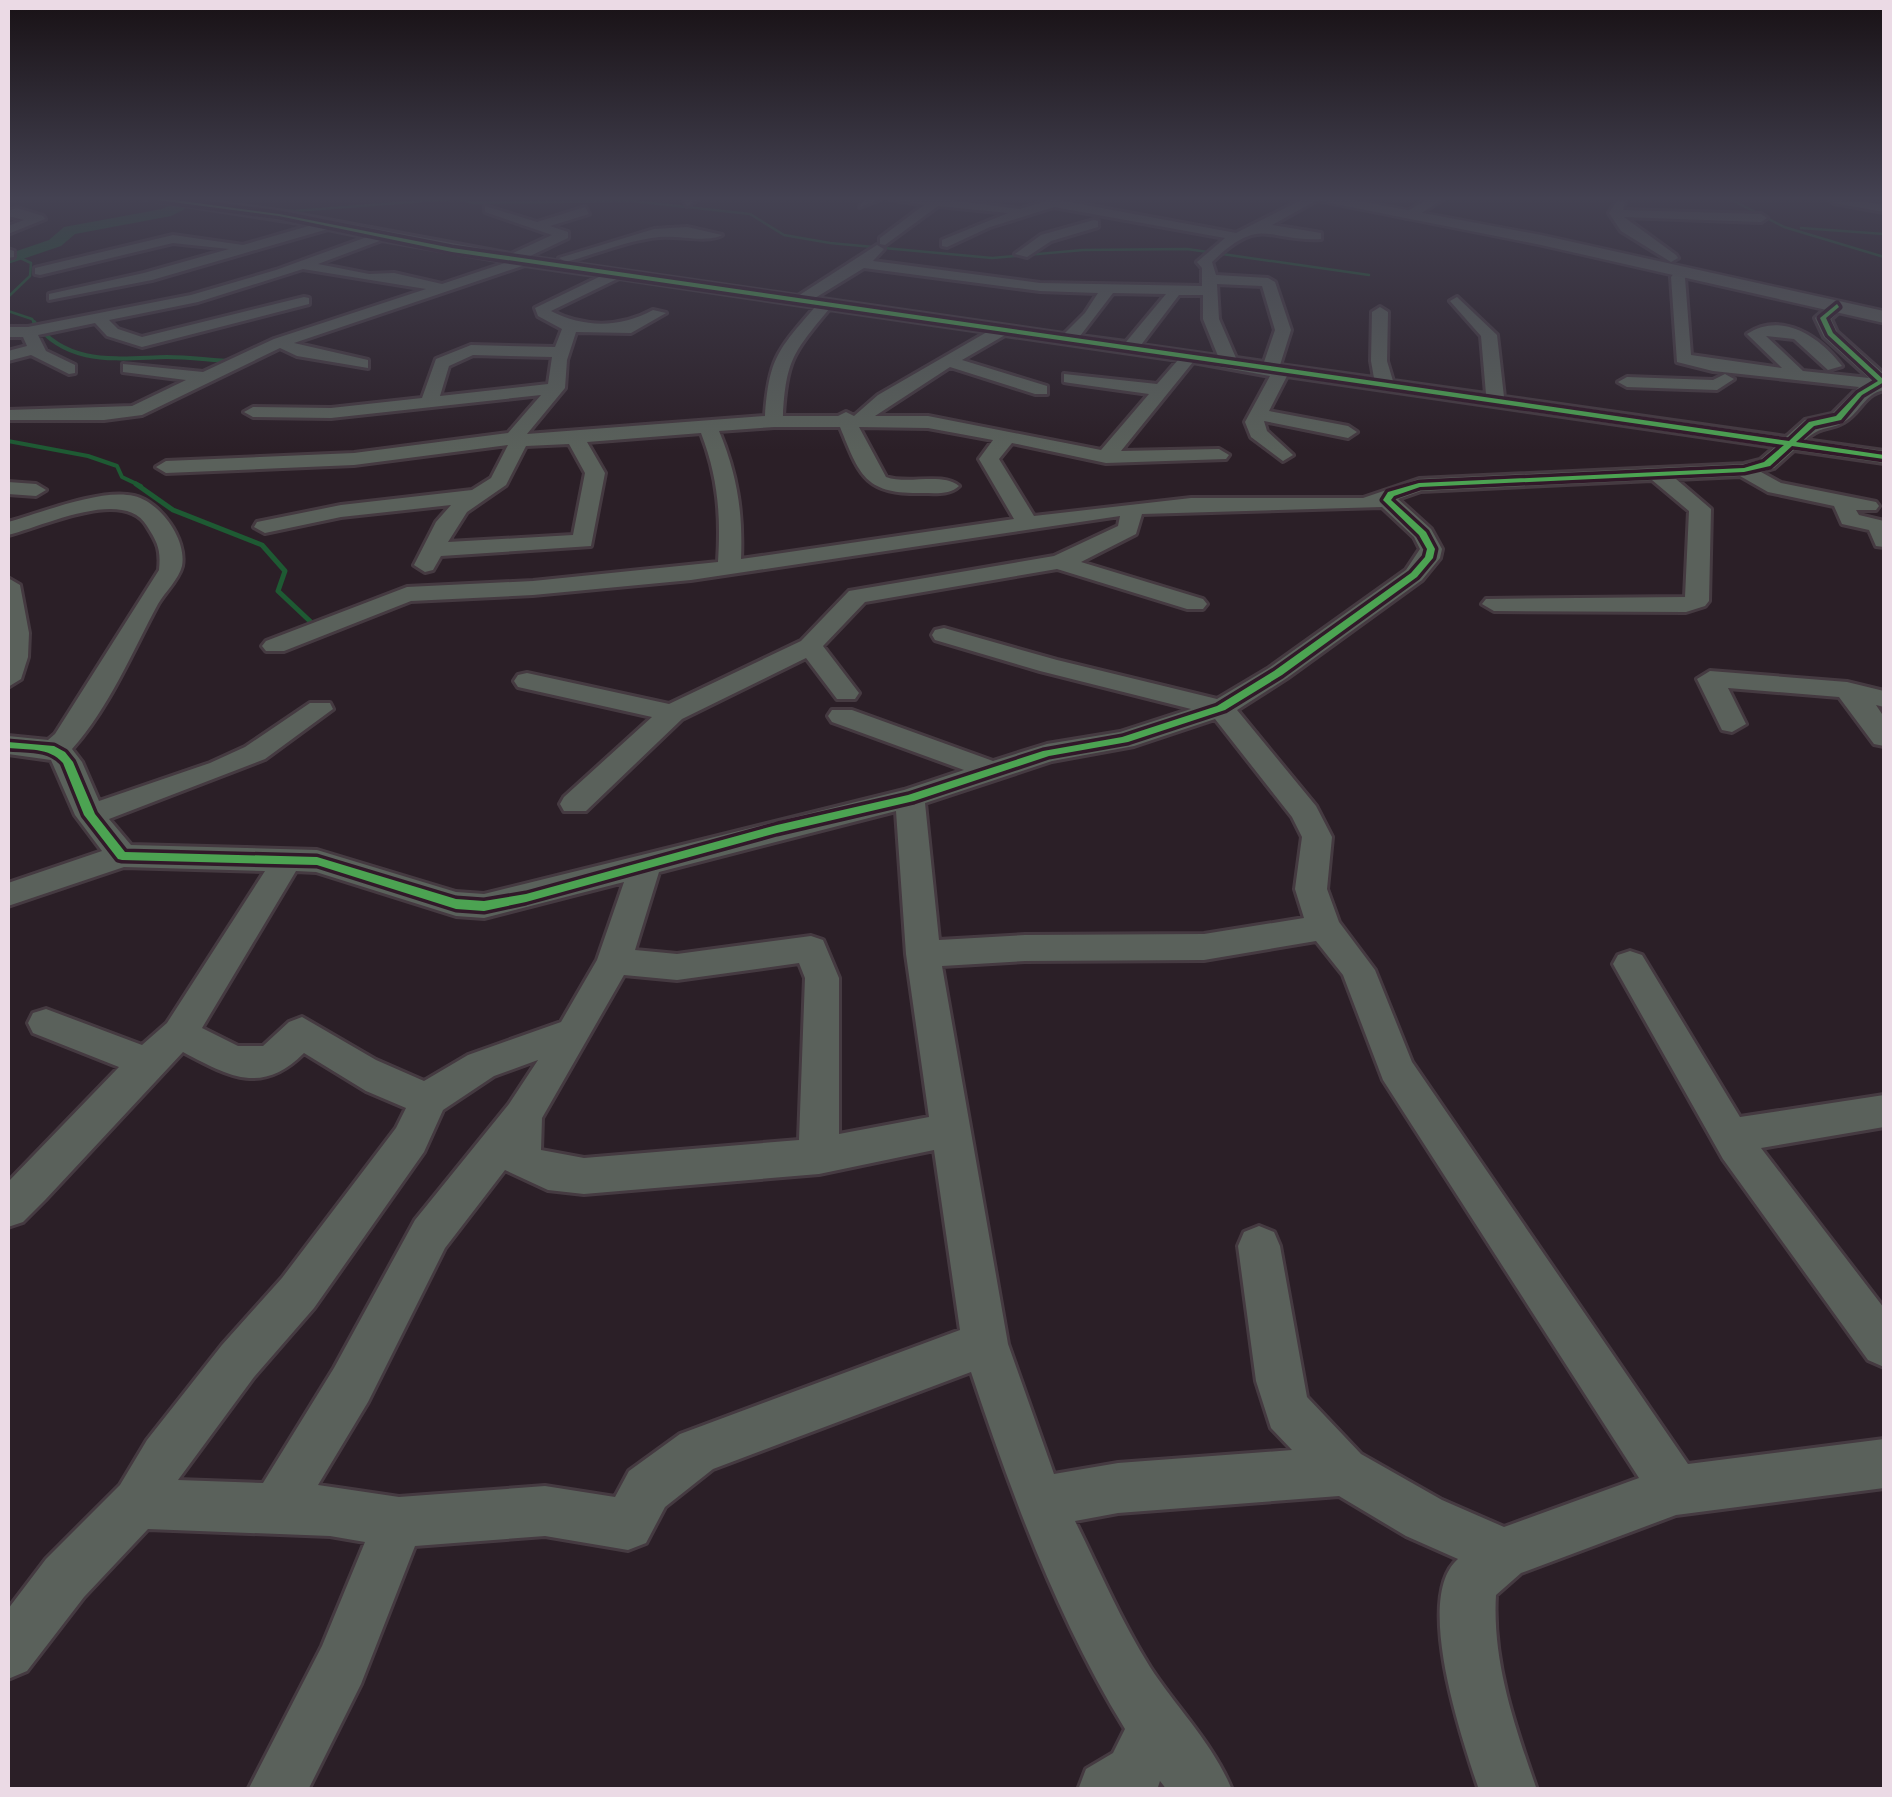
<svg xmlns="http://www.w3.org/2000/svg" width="1892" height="1797" font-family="Overpass,sans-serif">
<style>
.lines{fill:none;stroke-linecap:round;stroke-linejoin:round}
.stream-far2{stroke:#1e5a33;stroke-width:2.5}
.stream-far1{stroke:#1e5a33;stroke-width:4}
.stream{stroke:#1e5a33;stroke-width:5}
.river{fill:#1e5a33;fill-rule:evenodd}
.minor-casing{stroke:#453a41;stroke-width:6}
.highway-casing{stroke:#453a41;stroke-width:5}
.minor{fill:#5a615b;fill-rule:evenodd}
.highway{fill:#5a5e5a;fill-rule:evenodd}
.cycleway-casing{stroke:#311929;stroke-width:7}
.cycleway{fill:#4ca352;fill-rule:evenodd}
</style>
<rect width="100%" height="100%" fill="#2b1f27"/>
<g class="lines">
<g class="stream-far2">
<polyline points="209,199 237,205"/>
<polyline points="459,199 473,203 632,201 750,214 784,235 830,243 992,258 1083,250 1187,249 1369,275"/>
<polyline points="1730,199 1784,227 1884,257"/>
<polyline points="245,206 294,211 451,199"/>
<polyline points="1801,228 1884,234"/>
<polyline points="8,297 30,276 31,263 18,257"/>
<polyline points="8,311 32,319 36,325"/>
</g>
<g class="stream-far1">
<path d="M34 322C68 367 118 358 167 357 188 357 210 360 231 361"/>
<polyline points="8,441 88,456 117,466 122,477 141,486"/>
</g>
<polyline class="stream" points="136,484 173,510 262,545 285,571 278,591 313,624"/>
<polygon class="river" points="184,199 205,199 171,216 75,234 61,246 8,264 8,254 49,240 64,227 162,209"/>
<g class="minor-casing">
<g id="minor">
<path d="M146 199H184L279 211 511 254 552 235 485 212V206L537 222 585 207 589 214 550 226 568 232V238L528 257 798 296 877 245 884 249 873 261 1040 283 1202 286V268L1197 262 1225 238 1054 207 990 227 947 247 942 246V240L1008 213 938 206 885 245 880 244V238L924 205 891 199H941L1020 209 1053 199 1236 233 1303 199H1319L1272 225 1321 233V239C1267 242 1262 214 1212 262L1216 275 1268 278 1275 282 1291 330 1280 365 1374 378 1371 361 1372 312 1380 307 1388 312 1387 361 1393 381 1486 394 1481 336 1450 301 1457 297 1497 335 1504 397 1786 437 1805 420 1832 414 1859 387 1713 371 1677 362 1671 277 1679 268 1691 271 1685 278 1691 355 1782 368 1747 334C1782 311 1820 337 1842 366L1828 370 1794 339 1766 336 1803 371 1869 378 1824 337 1815 318 1832 303H1842V309L1831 319 1837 332 1884 374V390C1864 394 1861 412 1844 422 1829 431 1823 424 1805 440L1884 451V463L1794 450 1774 468 1761 472 1781 483 1876 502 1879 506 1876 510H1856L1859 515 1884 521V547L1876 546 1869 530 1842 524 1834 506 1768 492 1740 476 1676 479 1711 509 1709 601 1705 606 1686 612 1494 611 1482 604 1486 599 1685 597 1689 511 1652 480 1421 491 1398 499 1431 529 1442 549 1440 558 1422 580 1287 678 1237 710 1316 806 1332 837 1327 889 1339 922 1375 970 1412 1062 1688 1464 1884 1439V1488L1676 1515 1521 1573 1496 1595C1492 1662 1515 1727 1537 1790H1479C1463 1742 1413 1597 1458 1559L1406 1536 1339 1496 1118 1513 1075 1521C1099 1569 1121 1621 1150 1667 1176 1707 1214 1745 1232 1790H1167L1160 1781 1157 1790H1078L1086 1769 1113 1753 1125 1729C1057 1618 1012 1495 971 1372L713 1469 665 1507 646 1543 628 1550 545 1536 415 1546 361 1684 308 1790H248L322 1646 365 1542 330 1536 148 1529 84 1597 27 1671 8 1679V1609L46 1559 120 1485 147 1440 222 1345 282 1278 396 1128 406 1108 366 1091 304 1053C262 1095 230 1077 183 1052L45 1200 23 1222 8 1227V1182L119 1067 33 1033 28 1023 33 1013 46 1009 142 1045 167 1023 265 871 124 867 8 906V883L102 851 75 815 51 760 8 754V736L48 740 55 734 159 570C161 550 158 543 147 526 124 487 44 526 8 535V522C41 513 101 488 134 496 160 502 187 539 182 566 179 579 165 592 158 604 132 652 109 708 72 749L82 762 99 801 210 763 245 747 310 703H330L333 709 265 759 109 819 131 845 317 850 456 892 484 894 904 790 964 770 832 722 828 716 832 710H852L993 761 1047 744 1120 732 1191 709 1040 671 935 640 932 635 935 630 944 628 1057 660 1217 699 1269 668 1406 570 1420 549 1414 537 1382 507 1142 514 1136 534 1081 562 1203 599 1207 604 1203 609H1187L1057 569 865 602 823 646 859 693 855 699H837L806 658 682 719 586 811H564L560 804 564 797 652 717 518 687 514 681 518 675 527 673 669 704 801 641 849 591 1054 556 1118 526 1120 516 691 580 533 595 411 601 284 651H266L262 646 266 641 407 587 533 581 718 562C721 515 718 477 701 433L587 442 605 473 591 546 441 556 433 570 425 572 414 565 436 522 451 505 341 517 265 533 254 527 257 522 341 505 472 490 491 478 508 445 354 465 166 473 156 467 166 461 354 453 508 433 541 395 331 418 253 417 244 412 253 407 331 408 422 398 436 359 471 345 555 347 562 329 538 316 535 308 601 276 525 265 294 343 368 360V368L297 356 280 348 142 415 104 420H8V410L132 406 186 380 123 372V364L203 372 274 339 426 289 303 269 198 302 109 320 118 329 142 337 304 297 309 298V304L142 347 107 336 95 323 38 335 46 351 75 365V373L69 374 31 355 8 361V351L27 346 23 337H8V327H28L191 295 276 270 367 237 328 229 152 280 49 300V294L144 273 229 249 173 243 40 275 35 274V268L173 235 243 245 312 225ZM382 240 508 262 442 284 394 273 369 274 318 264ZM864 268 1040 291 1098 293 1085 313 1064 334 815 298ZM619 278 815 307C778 350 769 358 765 416L527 434 565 388 567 360 576 332 631 333 666 313 653 310C620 328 584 328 551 311ZM1217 284 1262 286 1275 330 1264 362 1236 358 1219 319ZM1113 293 1166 294 1126 342 1080 336ZM1179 295H1203V319L1218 356 1141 345ZM829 309 987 332 878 395 854 416 846 412 838 416H783C786 359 794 352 829 309ZM1005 335 1178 360 1157 384 1064 374V382L1070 383 1149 394 1101 450 928 416H875L950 367 1035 394H1047V386L962 360ZM473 355 552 357 548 384 440 396 449 366ZM1193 362 1270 376 1245 422 1251 437 1283 461 1293 455 1267 431 1264 421 1348 438 1357 432 1348 426 1269 411 1287 376 1775 447 1760 460 1744 464 1419 479 1363 498H1191L1034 516 999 459 1012 443 1106 463 1226 459 1229 455 1219 449 1121 451ZM774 427H840C860 476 865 494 922 493 935 493 950 495 959 486 942 472 908 485 886 477L859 427 928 428 993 440 979 459 1014 519 741 559C743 512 737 474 719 431ZM569 444 585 473 573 535 448 542 467 512 506 485 526 446ZM1215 719 1292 817 1302 837 1295 889 1304 918 1204 934 1025 935 939 940 925 803 1052 761 1134 746ZM896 811 906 954 929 1117 839 1134V978L823 940 811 936 677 954 635 950 659 872ZM296 871 316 872 456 916 484 918 624 882 597 960 561 1022 468 1055 424 1081 376 1060 302 1017 289 1022 263 1046H238L202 1028ZM1316 941 1343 975 1383 1080 1639 1478 1504 1527 1442 1500 1361 1454 1307 1397 1280 1246 1274 1232 1259 1226 1244 1232 1238 1246 1256 1381 1271 1428 1292 1450 1118 1463 1054 1474 1008 1344 942 966 1025 961 1204 960ZM799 963 805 978 799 1140 584 1158 541 1150 542 1118 624 975 677 980ZM538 1060 509 1104 415 1220 334 1368 263 1483 178 1480 254 1377 314 1308 424 1152 443 1110 494 1076ZM934 1150 960 1330 680 1434 629 1471 615 1497 545 1486 399 1497 318 1485 368 1402 445 1248 505 1170 548 1190 584 1194 819 1174Z"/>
<polygon points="683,199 699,199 687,206"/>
<polygon points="864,199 881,199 860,207"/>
<polygon points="1428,199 1443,199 1414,218 1406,218 1406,212"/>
<polygon points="1828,199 1884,204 1884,212 1834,203"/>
<polygon points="1617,201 1625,201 1623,210 1761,214 1767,218 1761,222 1624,217 1676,255 1678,258 1671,262 1621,231 1609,213"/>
<polygon points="17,208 43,216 45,219 8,234 8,226 24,220 8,216 8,211"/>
<polygon points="1094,220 1098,221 1098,227 1051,241 1027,257 1015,254 1041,235"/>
<path d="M687 227 722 235C708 243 677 235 659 237 628 240 596 254 566 262L559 258 654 229Z"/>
<polygon points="8,249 14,251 14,257 8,258"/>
<polygon points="1725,374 1734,379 1717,390 1627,387 1618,382 1627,377 1713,380"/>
<polygon points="8,482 36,484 46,490 36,496 8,494"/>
<polygon points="8,578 20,585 29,633 28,657 21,679 8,687"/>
<polygon points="1710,671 1847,682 1884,691 1884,707 1876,705 1884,717 1884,746 1874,744 1839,697 1728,688 1746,724 1732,732 1722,730 1697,679"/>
<polygon points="1630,951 1642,955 1740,1117 1884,1095 1884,1127 1761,1148 1884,1308 1884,1367 1868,1360 1723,1159 1613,964 1618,955"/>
</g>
</g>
<g class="highway-casing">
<polygon id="highway" points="1310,199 1348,199 1541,235 1884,311 1884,323 1541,245"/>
</g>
<use href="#minor" class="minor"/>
<use href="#highway" class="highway"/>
<g class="cycleway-casing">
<path id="cycleway" d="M167 199 279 214 452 248 1789 441 1809 422 1836 416 1858 393 1878 381 1828 335 1820 318 1837 304 1839 307 1826 318 1833 333 1884 380V382L1862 395 1841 420 1814 426 1796 442 1884 455V459L1792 446 1770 466 1744 472 1420 487 1394 496 1391 500 1426 532 1435 549 1433 558 1417 577 1282 675 1225 710 1128 742 1049 756 914 801 777 833 526 902 484 911 456 909 317 865 122 860 118 859 84 815 63 763C49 747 28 750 8 748V742L54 746 65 752 73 762 95 814 125 852 317 857 456 899 484 901 526 894 777 825 908 795 1043 751 1122 737 1217 706 1274 671 1411 573 1425 557 1427 549 1419 535 1383 500 1388 492 1419 483 1744 468 1764 462 1784 445 452 252 279 216 150 199Z"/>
</g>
<use href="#cycleway" class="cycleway"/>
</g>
<linearGradient id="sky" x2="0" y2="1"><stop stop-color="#181115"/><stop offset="0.44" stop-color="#444252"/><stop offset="1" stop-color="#444252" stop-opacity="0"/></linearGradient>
<rect width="1892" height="451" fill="url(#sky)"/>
<rect width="1892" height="1797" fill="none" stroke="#ebdae5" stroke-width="20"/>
</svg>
